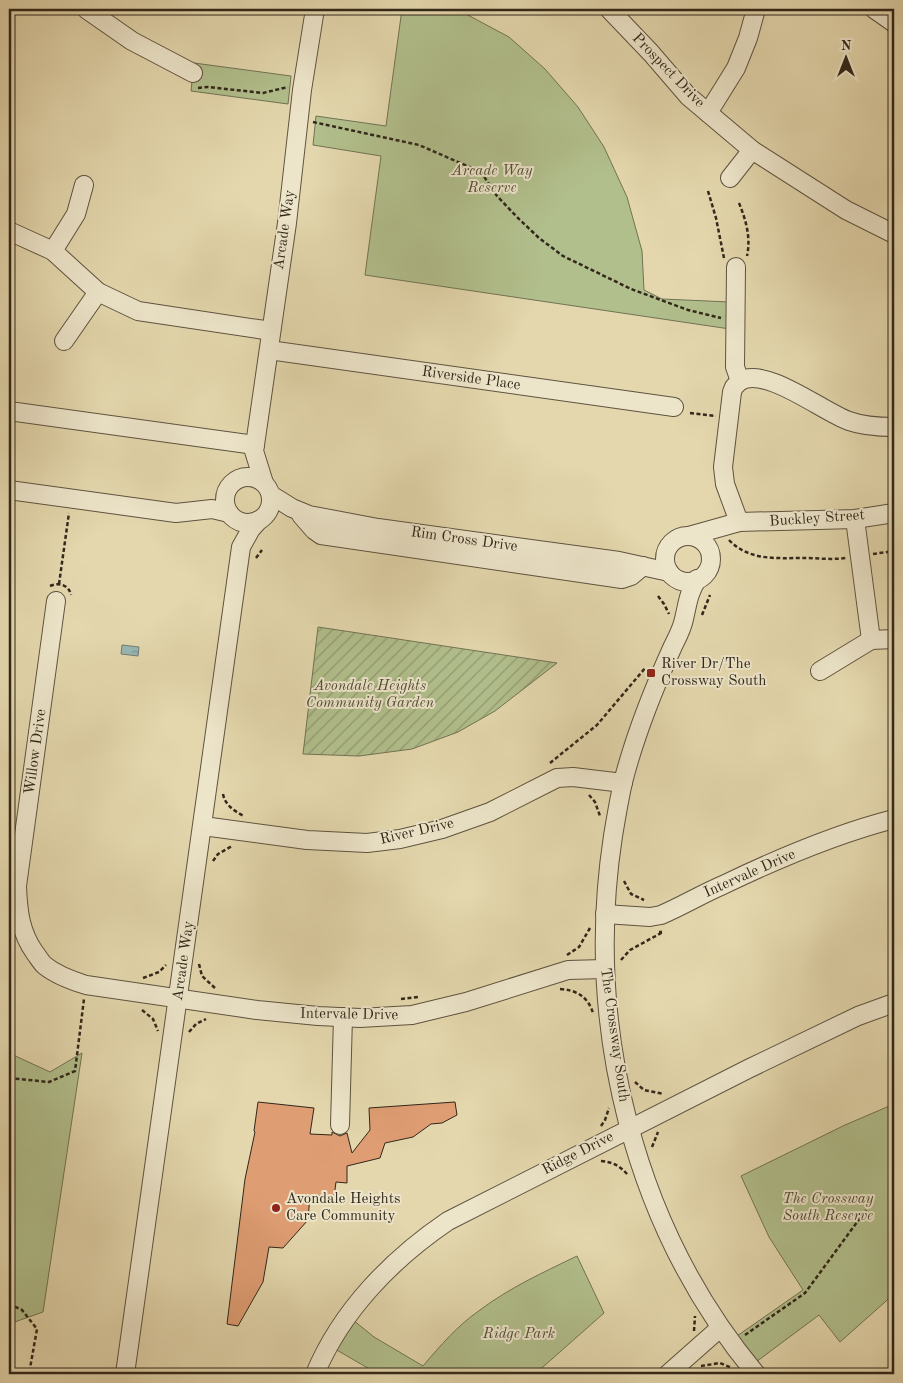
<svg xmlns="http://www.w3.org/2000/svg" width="903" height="1383" font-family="'Old Standard TT',serif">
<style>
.park{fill:#b1bf8c;stroke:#717353}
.garden{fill:url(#garden-furrows);stroke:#717353}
.water{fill:url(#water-ripples);stroke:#6f7d76}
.building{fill:#df9d73;stroke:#31271a}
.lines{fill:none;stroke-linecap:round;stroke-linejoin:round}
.minor-casing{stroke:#5e533f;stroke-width:20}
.path{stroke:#31271a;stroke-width:2.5;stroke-dasharray:4 2.5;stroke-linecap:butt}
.minor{stroke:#ede5ca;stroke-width:18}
.poi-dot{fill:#8f2418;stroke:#ede5ca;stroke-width:2}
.labels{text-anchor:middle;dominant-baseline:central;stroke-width:4;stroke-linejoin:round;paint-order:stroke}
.street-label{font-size:15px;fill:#31271a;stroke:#ede5ca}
.park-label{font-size:15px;font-style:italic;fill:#514d36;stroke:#ede5ca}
.poi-label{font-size:15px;fill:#31271a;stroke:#ede5ca;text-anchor:start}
</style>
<defs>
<pattern id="garden-furrows" width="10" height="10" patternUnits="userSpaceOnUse" patternTransform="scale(1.25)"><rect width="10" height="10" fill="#b1bf8c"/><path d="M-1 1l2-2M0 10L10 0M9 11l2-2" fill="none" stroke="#919b72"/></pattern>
<pattern id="water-ripples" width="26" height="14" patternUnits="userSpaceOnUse" patternTransform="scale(1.25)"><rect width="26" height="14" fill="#98b7b3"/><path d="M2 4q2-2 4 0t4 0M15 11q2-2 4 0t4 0" fill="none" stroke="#7d9591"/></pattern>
</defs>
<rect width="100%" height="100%" fill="#e4d7ad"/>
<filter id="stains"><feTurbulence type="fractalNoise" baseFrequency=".004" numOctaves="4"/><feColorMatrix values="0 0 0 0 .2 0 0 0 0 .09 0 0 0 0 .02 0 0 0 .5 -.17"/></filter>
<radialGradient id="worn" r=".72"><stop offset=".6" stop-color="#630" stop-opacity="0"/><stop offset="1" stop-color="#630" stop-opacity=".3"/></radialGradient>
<g class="park">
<polygon points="402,9 449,9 466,14 509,37 545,69 578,107 604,147 627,197 642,251 644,290 662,299 730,302 730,329 365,275 381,156 313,145 316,116 386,126"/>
<polygon points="194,63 291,76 288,104 191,91"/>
<polygon points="9,1053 50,1072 82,1053 43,1312 9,1324"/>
<polygon points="894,1104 894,1294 840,1342 819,1315 756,1362 737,1336 803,1290 769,1237 741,1176 845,1125"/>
<path d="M577 1256 604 1313 535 1374H378L335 1349 353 1320 374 1337 423 1366C440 1346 458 1325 480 1310 509 1288 544 1272 577 1256Z"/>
</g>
<polygon class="garden" points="318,627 557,663 495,711 458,732 412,749 359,756 303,754"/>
<polygon class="water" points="122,645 139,647 138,656 121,654"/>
<polygon class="building" points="258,1102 314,1108 310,1134 332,1135 332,1132 340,1136 347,1133 352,1153 370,1130 369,1108 455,1102 457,1115 442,1123 431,1124 413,1137 385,1143 380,1158 347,1166 347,1183 336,1182 334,1197 310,1195 308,1220 283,1248 269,1247 263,1282 238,1326 227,1324 245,1179 255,1132 254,1131"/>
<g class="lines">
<g class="minor-casing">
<g id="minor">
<polyline points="86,9 132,41 193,73"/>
<polyline points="609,9 651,53 688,96 752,150 846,210 894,234"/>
<polyline points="874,9 894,23"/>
<polyline points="708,113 736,68 748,38 756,9"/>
<polyline points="730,178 752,150"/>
<polyline points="9,231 53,251 98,292 138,311 271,331"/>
<polyline points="53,251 76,214 84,185"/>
<polyline points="736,267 735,367 740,381"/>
<polyline points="64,341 98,292"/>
<polyline points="269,350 674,407"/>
<path d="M740 381C766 366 823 412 849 421 863 426 879 427 894 427"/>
<polyline points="9,411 255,445"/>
<circle cx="248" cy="500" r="23"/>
<polyline points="264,483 254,451 255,445 287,223 302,90 315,9"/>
<polyline points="9,490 176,513 212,509 229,513"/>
<polyline points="271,495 292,508 309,515 378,528 619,561 669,572"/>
<polyline points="301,515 314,530 321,535 622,579 631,576 643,566"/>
<polyline points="855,519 871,640"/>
<polyline points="739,522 725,484 723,467 732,392 734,387 740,381"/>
<polyline points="689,536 739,522 855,519 894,513"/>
<circle cx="688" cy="559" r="23"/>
<path d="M697 579C688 595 688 602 684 619 682 629 677 638 673 646 653 690 635 735 623 782 619 800 616 818 613 836 584 1025 633 1226 756 1374"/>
<path d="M56 601 17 886C18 911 20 932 35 953 38 957 41 962 44 965 56 975 73 981 86 985L257 1010 318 1016 360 1018 412 1015 466 1002 568 970 604 969"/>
<polyline points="820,671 871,640 894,639"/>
<polyline points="203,826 307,840 367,843 400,839 442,829 490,812 557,778 573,777 623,783"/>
<path d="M605 914 650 917 661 915C682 906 702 894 723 885 775 860 839 833 894 819"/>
<polyline points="340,1125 343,1017"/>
<polyline points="125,1374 241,547 251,529 259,520"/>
<path d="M315 1374C341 1311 392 1259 448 1221L748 1069 858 1016 894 1003"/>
<polyline points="668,1374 720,1328"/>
</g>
</g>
<g class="path">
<polyline points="198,88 208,87 263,93 288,87"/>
<polyline points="313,122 419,145 481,172 497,196 517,217 539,238 563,256 631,289 688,310 721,318"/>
<polyline points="708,191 716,218 724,258"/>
<path d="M739 203C746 220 751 238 747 256"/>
<polyline points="690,413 716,416"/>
<path d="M729 540C749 561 776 558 803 558 817 558 831 560 846 558"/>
<polyline points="873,554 894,551"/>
<polyline points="256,558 262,550"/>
<polyline points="59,584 69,513"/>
<path d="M50 586C59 582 69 585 71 595"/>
<polyline points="658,596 664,604 669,614"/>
<polyline points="702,615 710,595"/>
<polyline points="550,763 597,725 646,667"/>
<path d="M223 794C225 805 234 811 244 816"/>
<polyline points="589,795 595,802 600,816"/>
<polyline points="213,861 218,854 232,846"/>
<polyline points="624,881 631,894 644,900"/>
<polyline points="567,955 579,947 590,928"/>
<polyline points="621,960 630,950 663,932 659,932"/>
<polyline points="199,964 202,976 215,988"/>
<polyline points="143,978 159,972 166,965"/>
<path d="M560 989C577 990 588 997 593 1013"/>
<polyline points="401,999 418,997"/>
<polyline points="142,1010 153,1019 158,1031"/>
<polyline points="189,1032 196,1024 206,1019"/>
<polyline points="9,1078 49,1082 75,1071 84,999"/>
<polyline points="635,1082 644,1090 664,1094"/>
<polyline points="601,1126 605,1120 609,1108"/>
<polyline points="652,1147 658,1132"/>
<path d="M601 1161C613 1162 620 1166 628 1175"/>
<polyline points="9,1304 22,1310 37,1329 29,1374"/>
<polyline points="694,1331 695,1316"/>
<polyline points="745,1335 805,1293 866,1210"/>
<polyline points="701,1366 720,1363 732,1368"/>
</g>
<use href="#minor" class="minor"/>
</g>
<g class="poi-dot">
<rect x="646" y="668" width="10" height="10" rx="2.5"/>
<circle cx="276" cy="1208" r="5"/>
</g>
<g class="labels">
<g class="street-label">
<text transform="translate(668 71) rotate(46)">Prospect Drive</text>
<text transform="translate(285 230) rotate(-82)">Arcade Way</text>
<text transform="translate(471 379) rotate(8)">Riverside Place</text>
<text transform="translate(817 519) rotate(-4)">Buckley Street</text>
<text transform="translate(464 540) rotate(8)">Rim Cross Drive</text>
<text transform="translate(36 752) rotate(-82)">Willow Drive</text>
<text transform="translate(417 832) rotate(-13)">River Drive</text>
<text transform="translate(750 874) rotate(-24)">Intervale Drive</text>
<text transform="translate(184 961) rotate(-82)">Arcade Way</text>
<text transform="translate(349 1015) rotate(1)">Intervale Drive</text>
<text transform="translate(614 1035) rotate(82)">The Crossway South</text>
<text transform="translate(578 1154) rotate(-27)">Ridge Drive</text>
</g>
<g class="park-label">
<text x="492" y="171">Arcade Way<tspan x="492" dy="17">Reserve</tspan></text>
<text x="370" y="686">Avondale Heights<tspan x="370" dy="17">Community Garden</tspan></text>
<text x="828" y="1199">The Crossway<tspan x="828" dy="17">South Reserve</tspan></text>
<text x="519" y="1334">Ridge Park</text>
</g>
<g class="poi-label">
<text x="661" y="664">River Dr/The<tspan x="661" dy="17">Crossway South</tspan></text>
<text x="286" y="1199">Avondale Heights<tspan x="286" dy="17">Care Community</tspan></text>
</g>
</g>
<rect width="903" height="1383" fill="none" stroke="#e4d7ad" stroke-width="30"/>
<rect x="10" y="10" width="883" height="1363" fill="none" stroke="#31271a" stroke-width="2.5"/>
<rect x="15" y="15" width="873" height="1353" fill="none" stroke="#31271a"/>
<g transform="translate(846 58)" stroke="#ede5ca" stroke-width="4" paint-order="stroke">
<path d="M0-4L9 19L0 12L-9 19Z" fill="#31271a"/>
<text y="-8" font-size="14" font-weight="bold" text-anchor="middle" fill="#31271a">N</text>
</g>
<rect width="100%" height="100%" filter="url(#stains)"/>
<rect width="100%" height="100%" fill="url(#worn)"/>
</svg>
